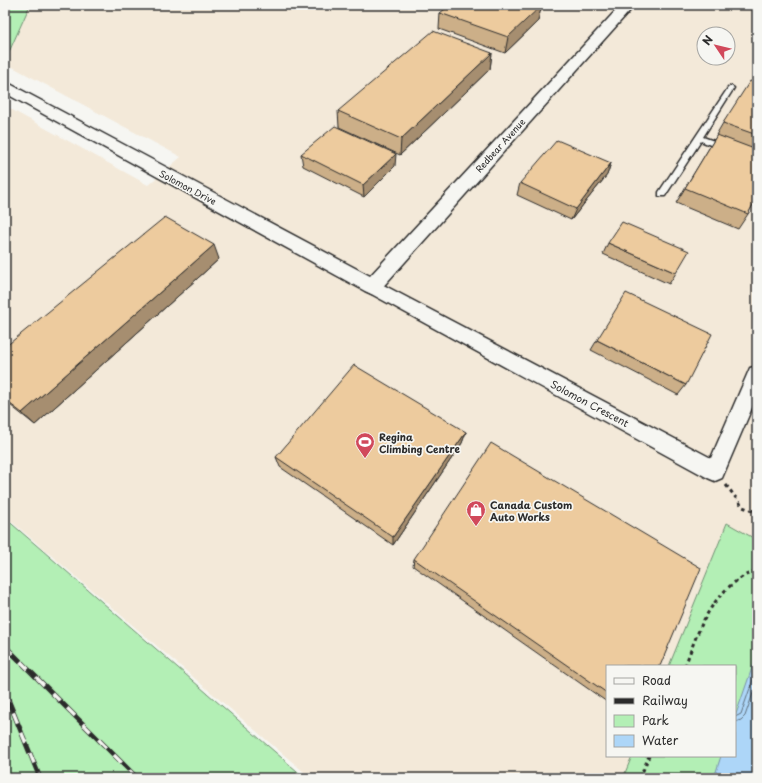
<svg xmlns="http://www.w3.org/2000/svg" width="762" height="783" font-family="'Playpen Sans',sans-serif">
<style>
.built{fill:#f3e9d9;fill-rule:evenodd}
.green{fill:#b3efb5;stroke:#6f8d70}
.water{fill:#add6f8;stroke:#7992a6}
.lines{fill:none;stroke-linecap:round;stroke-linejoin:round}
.shore{stroke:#5f6f7d;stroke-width:1}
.lane-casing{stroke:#2b2b2b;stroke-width:3}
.street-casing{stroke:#2b2b2b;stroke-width:3}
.secondary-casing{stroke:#2b2b2b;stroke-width:3}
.path{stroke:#2b2b2b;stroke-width:3;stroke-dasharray:3.5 3.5;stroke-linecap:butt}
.lane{fill:#f6f6f2;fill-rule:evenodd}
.street{fill:#f6f6f2;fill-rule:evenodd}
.secondary{fill:#f6f6f2;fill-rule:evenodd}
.rail-casing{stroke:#2b2b2b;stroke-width:5}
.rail{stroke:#f6f6f2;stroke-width:3.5;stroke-dasharray:11;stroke-linecap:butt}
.wall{fill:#ccaf88;stroke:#2b2b2b}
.shaded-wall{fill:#a68e6f;stroke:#2b2b2b}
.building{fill:#edcb9e;stroke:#2b2b2b}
.labels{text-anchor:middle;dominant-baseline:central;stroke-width:3.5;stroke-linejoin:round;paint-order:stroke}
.far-street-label{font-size:9px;fill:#2b2b2b;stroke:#f6f6f2}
.street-label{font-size:10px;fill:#2b2b2b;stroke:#f6f6f2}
.poi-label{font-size:10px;font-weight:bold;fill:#2b2b2b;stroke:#f6f6f2;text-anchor:start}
</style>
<rect width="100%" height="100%" fill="#f6f6f2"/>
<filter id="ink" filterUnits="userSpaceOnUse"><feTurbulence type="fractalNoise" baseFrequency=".025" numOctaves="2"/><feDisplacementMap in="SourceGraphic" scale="8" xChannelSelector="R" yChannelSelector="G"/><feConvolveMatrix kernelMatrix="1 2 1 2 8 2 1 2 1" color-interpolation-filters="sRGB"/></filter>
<g filter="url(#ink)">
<path class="built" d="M30 5H757V540L727 523 669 666H607V756H632L623 778H311L5 516V106L148 185 181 157 5 63ZM704 34H728V58H704Z"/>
<g class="green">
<polygon points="5,5 30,5 5,61"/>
<polygon points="5,518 305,778 5,778"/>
<polygon points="727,523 757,540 757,778 623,778 632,756 735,756 735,666 669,666"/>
</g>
<polygon class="water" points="757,660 757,778 714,778 721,756 735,756 735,717 752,668"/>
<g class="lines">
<g class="shore">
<polyline points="735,717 741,714 757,668"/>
<polyline points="735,722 741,720 745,716 757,682"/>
</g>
<g class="lane-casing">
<polygon id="lane" points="731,86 734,88 703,137 728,146 728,150 722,150 701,141 665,196 659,196 659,192 728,88"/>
</g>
<g class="street-casing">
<polygon id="street" points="372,279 711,458 750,368 757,366 757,396 722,478 715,481 708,478 366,291 363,286 366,281"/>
</g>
<g class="secondary-casing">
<polygon id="secondary" points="621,5 635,5 379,291 372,294 365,291 5,93 5,82 10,84 370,276"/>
</g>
<g class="path">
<polyline points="726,485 743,507 757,513"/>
<path d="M685 666C697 634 707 603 735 582 742 577 748 573 757 571"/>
<polyline points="640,778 649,756"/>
</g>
<use href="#lane" class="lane"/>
<use href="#street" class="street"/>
<use href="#secondary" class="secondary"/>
<g class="rail-casing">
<g id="rail">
<polyline points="5,646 137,778"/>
<polyline points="5,692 40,778"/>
</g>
</g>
<use href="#rail" class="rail"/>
</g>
<g class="wall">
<polygon points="540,12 538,21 505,53 439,29 440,13"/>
<polygon points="492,53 490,69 400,155 339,127 338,111"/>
<polygon points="757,83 757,197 748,214 738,229 676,203 685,188 717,135 716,135 723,123"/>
<polygon points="301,154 395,166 364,197 303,166"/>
<polygon points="611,163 607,175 571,220 517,195 520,183"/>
<polygon points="608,243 676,273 669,284 603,254"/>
<polygon points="219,259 35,425 5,401 5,347"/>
<polygon points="597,340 686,385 678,395 591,350"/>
<polygon points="466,432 462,443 393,545 280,467 276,457"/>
<polygon points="414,559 607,666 607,702 413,566"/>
</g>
<g class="shaded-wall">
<polygon points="539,5 547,5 540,12 538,21 505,53 508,37"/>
<polygon points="492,53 490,69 400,155 401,139"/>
<polygon points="396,154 395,166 364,197 363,185"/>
<polygon points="611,163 607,175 571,220 576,209"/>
<polygon points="214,245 219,259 35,425 22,413"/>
<polygon points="466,432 462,443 393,545 393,537"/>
</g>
<g class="building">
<polygon points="450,5 542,5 508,37 440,13"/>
<polygon points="433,31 492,53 401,139 338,111"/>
<polygon points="750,81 757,83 757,135 723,123"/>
<polygon points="335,126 396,154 363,185 301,154"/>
<polygon points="717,135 757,150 757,197 748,214 685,188"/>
<polygon points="557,140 611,163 576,209 520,183"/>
<polygon points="165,217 214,245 22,413 5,400 5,347"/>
<polygon points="622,222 689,251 676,273 608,243"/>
<polygon points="626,293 712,334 686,385 597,340"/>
<polygon points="354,365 466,432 393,537 276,457"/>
<polygon points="491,443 701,568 660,666 607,666 607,693 414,559"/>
</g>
</g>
<defs>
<g id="stadium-pin" transform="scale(1)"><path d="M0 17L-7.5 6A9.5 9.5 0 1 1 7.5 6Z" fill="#d1495b" stroke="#f6f6f2"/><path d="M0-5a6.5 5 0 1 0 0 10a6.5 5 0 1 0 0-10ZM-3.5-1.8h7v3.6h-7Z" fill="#fff"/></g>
<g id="shop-pin" transform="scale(1)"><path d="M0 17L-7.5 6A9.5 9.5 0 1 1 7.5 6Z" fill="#d1495b" stroke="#f6f6f2"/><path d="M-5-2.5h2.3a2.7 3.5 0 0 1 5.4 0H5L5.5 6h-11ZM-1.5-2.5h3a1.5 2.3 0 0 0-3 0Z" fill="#fff"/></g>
</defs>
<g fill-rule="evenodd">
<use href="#stadium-pin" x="365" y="442"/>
<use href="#shop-pin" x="476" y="510"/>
</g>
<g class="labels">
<g class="far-street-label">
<text transform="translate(500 145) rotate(-48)">Redbear Avenue</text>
<text transform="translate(188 187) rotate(28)">Solomon Drive</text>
</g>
<g class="street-label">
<text transform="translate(590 403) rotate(28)">Solomon Crescent</text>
</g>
<g class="poi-label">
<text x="379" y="436">Regina<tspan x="379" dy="12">Climbing Centre</tspan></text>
<text x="490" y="504">Canada Custom<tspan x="490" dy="12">Auto Works</tspan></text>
</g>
</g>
<rect width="762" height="783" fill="none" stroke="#f6f6f2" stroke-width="20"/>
<rect x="10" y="10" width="742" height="763" fill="none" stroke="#2b2b2b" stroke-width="1.5" filter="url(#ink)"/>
<rect x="606" y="665" width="130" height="92" fill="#f6f6f2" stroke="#a5a5a2"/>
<rect x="614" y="678" width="20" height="6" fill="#f6f6f2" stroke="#a5a5a2"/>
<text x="642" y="685" font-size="12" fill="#2b2b2b">Road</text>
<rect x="614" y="698" width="20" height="6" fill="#2b2b2b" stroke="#a5a5a2"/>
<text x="642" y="705" font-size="12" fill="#2b2b2b">Railway</text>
<rect x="614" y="715" width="20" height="12" fill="#b3efb5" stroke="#a5a5a2"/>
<text x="642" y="725" font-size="12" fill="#2b2b2b">Park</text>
<rect x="614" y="735" width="20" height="12" fill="#add6f8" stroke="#a5a5a2"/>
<text x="642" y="745" font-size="12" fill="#2b2b2b">Water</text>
<g transform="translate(716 46) rotate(305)"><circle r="19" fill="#f6f6f2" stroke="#a5a5a2"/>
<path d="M0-3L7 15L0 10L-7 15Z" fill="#d1495b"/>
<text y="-6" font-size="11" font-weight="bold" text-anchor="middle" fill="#2b2b2b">N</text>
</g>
</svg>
